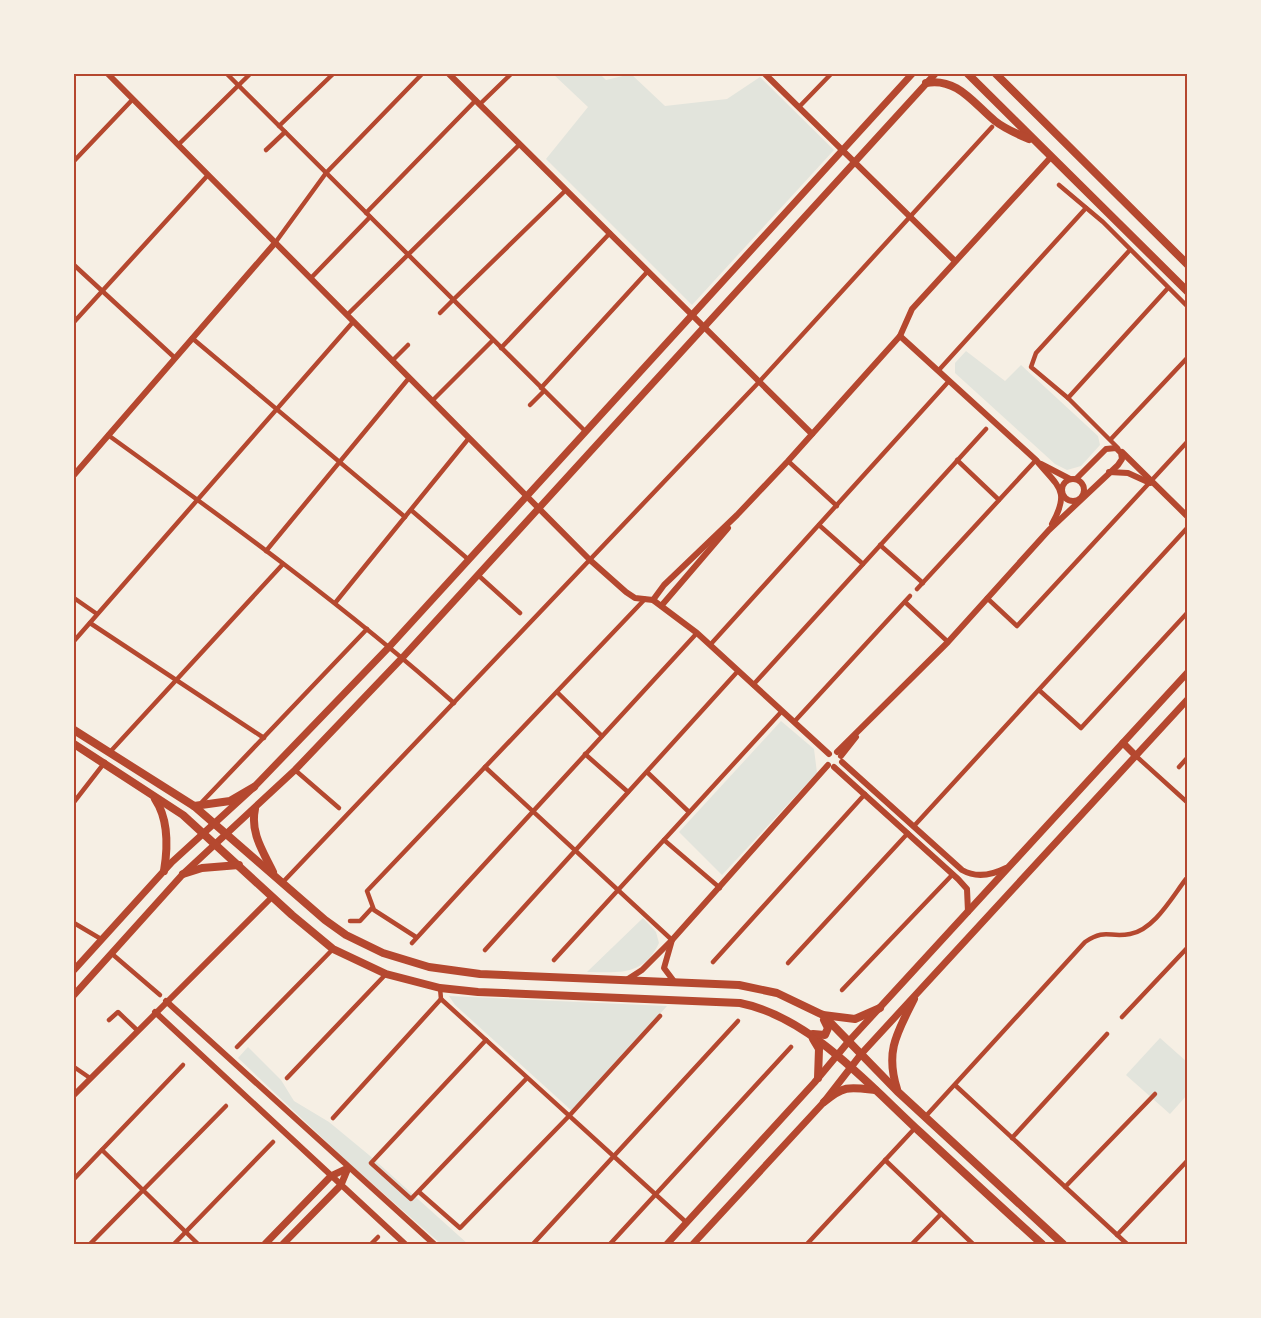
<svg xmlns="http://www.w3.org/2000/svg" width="1261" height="1318" font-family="Lato,sans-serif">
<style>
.green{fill:#e2e4dc}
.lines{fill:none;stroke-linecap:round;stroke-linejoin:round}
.minor{stroke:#b5482f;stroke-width:4.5}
.tertiary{stroke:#b5482f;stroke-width:6}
.secondary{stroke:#b5482f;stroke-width:7}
.primary{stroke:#b5482f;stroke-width:8}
.neatline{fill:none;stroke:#b5482f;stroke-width:2}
</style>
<rect width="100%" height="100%" fill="#f6efe4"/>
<g class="green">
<polygon points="553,74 600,74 606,80 631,74 665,106 727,99 760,77 834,150 692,305 546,159 588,107"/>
<polygon points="966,351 1005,381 1021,365 1098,436 1100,445 1081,466 1067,470 1055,464 955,373 955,363"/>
<polygon points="781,721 814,749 817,773 722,875 679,832"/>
<path d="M643 918 656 932 659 943C643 977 618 972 587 972Z"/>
<polygon points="449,996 667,1006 572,1111 455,1005"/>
<polygon points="1160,1038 1187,1062 1187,1095 1170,1114 1126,1075"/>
<polygon points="248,1047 281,1080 294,1101 329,1122 369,1155 468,1244 441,1244 351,1165 238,1058"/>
</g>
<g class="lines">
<g class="minor">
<polyline points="227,74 585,431"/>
<polyline points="480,104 511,74"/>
<polyline points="799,107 831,74"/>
<polyline points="279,126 333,74"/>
<polyline points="178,145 250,74"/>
<polyline points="266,150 285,132"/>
<polyline points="74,161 133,99"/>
<polyline points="1059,185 1103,222 1188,307"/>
<polyline points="366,213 476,100"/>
<polyline points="275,243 326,173 422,74"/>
<polyline points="74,265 175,358"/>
<polyline points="311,278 370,217"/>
<polyline points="453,300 566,190"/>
<polyline points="440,313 453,300"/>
<polyline points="347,315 520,144"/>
<polyline points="74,322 208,175"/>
<polyline points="192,338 405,517"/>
<polyline points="501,348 610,233"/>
<polyline points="392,361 408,345"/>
<polyline points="938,371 1086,208"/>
<polyline points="541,388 648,271"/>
<polyline points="1068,398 1168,288"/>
<polyline points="432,401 493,340"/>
<polyline points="530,405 544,391"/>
<path d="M108 435C226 520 345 606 454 703"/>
<polyline points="1111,439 1188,357"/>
<polyline points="1118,448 1068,398 1031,367 1036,353 1129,251"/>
<polyline points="957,460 999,500"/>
<polyline points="788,461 837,506"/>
<polyline points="411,510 469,560"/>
<polyline points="819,525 863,564"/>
<polyline points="880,545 923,583"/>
<polyline points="266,551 409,378"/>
<polyline points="478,575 520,613"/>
<polyline points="917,589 1036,460"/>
<polyline points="74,598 97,614"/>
<polyline points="987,598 1017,626 1188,441"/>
<polyline points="905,602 948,642"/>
<polyline points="335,603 469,438"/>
<polyline points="90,623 264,738"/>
<polyline points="74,641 353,322"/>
<polyline points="710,645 949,381"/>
<polyline points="753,685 986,429"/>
<polyline points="1039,690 1081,728 1188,612"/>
<polyline points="557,692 602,736"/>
<polyline points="794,722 910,596"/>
<polyline points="110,752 283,564"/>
<polyline points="585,754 628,792"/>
<polyline points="1136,756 1188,803"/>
<polyline points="485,767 672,940"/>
<polyline points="1179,767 1188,757"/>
<polyline points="295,770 339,808"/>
<polyline points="647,772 689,812"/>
<polyline points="74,802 105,762"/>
<polyline points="202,802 367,629"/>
<polyline points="914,826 1188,527"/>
<polyline points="664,840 720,888"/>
<polyline points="283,882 759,382 992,127"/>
<polyline points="350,921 360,921 372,908"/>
<polyline points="74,923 101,939"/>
<polyline points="416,937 374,910 367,891 645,599"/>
<polyline points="412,943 697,633"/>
<polyline points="485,950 738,671"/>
<polyline points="111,953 160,995"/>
<polyline points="554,960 782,711"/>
<polyline points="713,962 865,794"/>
<polyline points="788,963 908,833"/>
<polyline points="440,988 441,999 687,1223"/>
<polyline points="842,990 953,874"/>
<polyline points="1122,1017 1188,947"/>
<polyline points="109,1020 118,1012 137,1030"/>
<polyline points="486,1040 371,1163 411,1199 527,1078"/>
<polyline points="237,1047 333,949"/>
<polyline points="74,1067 90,1078"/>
<polyline points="287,1078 386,974"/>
<polyline points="955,1085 1127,1244"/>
<path d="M925 1117 1085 942C1106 928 1109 938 1130 934 1154 930 1172 897 1186 879"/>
<polyline points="333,1118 441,999"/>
<polyline points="1012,1138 1107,1034"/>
<polyline points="102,1150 198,1244"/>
<polyline points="885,1160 973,1244"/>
<polyline points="74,1179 183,1065"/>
<polyline points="1065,1187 1155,1094"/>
<polyline points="419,1192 460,1228 569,1116 660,1016"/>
<polyline points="1117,1235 1188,1160"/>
<polyline points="90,1244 226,1106"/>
<polyline points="174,1244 273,1142"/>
<polyline points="371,1244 378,1237"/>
<polyline points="533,1244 738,1021"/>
<polyline points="610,1244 791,1047"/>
<polyline points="807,1244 915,1128"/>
<polyline points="912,1244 941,1214"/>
</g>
<g class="tertiary">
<polyline points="108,74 590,560 626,592 635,598 653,600 697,633 829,754"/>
<polyline points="449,74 812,434"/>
<polyline points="765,74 955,261"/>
<path d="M900 336 1036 460C1058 487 1071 490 1052 524"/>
<polyline points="1122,452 1188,517"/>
<polyline points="1041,464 1070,479"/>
<polyline points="1109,472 1128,473 1150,483"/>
<polyline points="74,475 275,243"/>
<circle cx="1073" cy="490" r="11"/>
<polyline points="653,600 664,585 737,515 788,461 900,336 912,309 1050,158"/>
<polyline points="662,605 728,528"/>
<polyline points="837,752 948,642 1049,530 1118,465 1122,459 1121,453 1116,448 1106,449 1076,479"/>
<polyline points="841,756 856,737"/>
<path d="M842 762 962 870C976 878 992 875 1006 868"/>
<polyline points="834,767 958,879 967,889 968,912"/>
<polyline points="672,940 664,968 673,980"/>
<polyline points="628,979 642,970 672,940 828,765"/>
<polyline points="166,1001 434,1244"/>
<polyline points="155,1012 405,1244"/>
<polyline points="74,1095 272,897"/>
</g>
<g class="secondary">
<polyline points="1123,743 1136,756"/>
<polyline points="74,970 172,862 254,787 390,646 912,74"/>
<polyline points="74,995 183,874 295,770 403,657 935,74"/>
<polyline points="265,1244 331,1176 348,1168"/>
<polyline points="283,1244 341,1185 348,1168"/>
<polyline points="667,1244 814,1083 849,1041 1188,672"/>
<polyline points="693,1244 824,1102 862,1053 1188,699"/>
</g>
<g class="primary">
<polyline points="968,74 1188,292"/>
<polyline points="996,74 1188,265"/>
<path d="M926 83C957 77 974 104 995 121 1005 129 1017 134 1029 139"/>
<polyline points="74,730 194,806 325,920 346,935 383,953 429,967 480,974 739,985 777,993 823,1015 855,1019 880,1008"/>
<path d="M74 744 183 815 292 915 333 949 386 974 440 988 478 992 740 1003C810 1017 869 1085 920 1132 961 1170 1001 1207 1042 1244"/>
<path d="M155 799C169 820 168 847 164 871"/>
<polyline points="194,806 230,801 254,787"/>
<path d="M255 809C250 833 263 851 273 872"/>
<polyline points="183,874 202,868 239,865"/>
<polyline points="823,1015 897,1091 1063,1244"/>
<polyline points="813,1034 825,1035 828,1028 824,1020"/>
<polyline points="813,1039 819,1049 818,1078"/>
<path d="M897 1089C885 1051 897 1033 914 999"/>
<path d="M824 1102C844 1085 850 1087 875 1090"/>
</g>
</g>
<rect width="1261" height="1318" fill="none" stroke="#f6efe4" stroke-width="150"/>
<rect x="75" y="75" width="1111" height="1168" class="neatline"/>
</svg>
